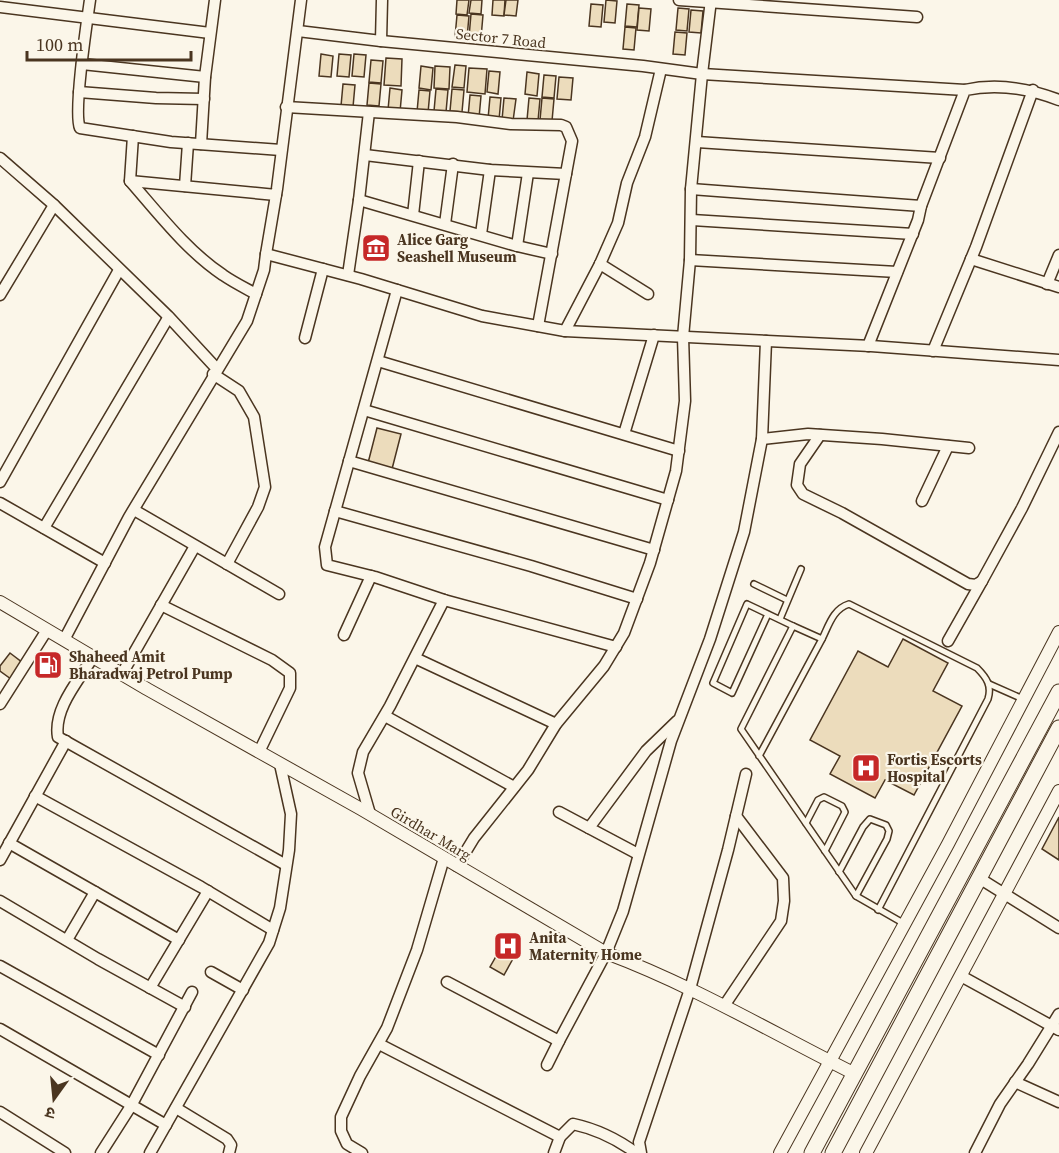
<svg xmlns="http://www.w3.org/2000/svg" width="1059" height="1153" font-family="'Source Serif 4','Noto Sans Devanagari',serif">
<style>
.building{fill:#ecdcbc;stroke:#4a3520;stroke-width:1.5}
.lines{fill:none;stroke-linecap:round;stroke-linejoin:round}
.service-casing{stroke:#4a3520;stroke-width:8}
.minor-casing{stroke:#4a3520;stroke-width:13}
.tertiary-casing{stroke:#4a3520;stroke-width:14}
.primary-casing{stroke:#4a3520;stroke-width:17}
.service{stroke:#fbf6e9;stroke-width:5}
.minor{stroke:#fbf6e9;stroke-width:10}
.tertiary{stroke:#fbf6e9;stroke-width:12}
.primary{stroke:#fbf6e9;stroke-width:15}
.labels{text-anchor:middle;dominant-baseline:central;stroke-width:4.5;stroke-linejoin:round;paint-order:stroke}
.street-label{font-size:15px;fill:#4a3520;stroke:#fbf6e9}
.poi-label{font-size:15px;font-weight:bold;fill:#4a3520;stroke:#fbf6e9;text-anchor:start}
</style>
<rect width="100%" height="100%" fill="#fbf6e9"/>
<g class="building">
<polygon points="457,0 469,0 467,15 456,14"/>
<polygon points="471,0 482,0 481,14 469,13"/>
<polygon points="493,0 505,0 504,16 492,15"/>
<polygon points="506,0 518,0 516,16 504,15"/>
<polygon points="606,0 617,1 615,23 604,22"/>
<polygon points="591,4 603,5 601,27 589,26"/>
<polygon points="627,4 639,5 637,27 625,26"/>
<polygon points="639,8 651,9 649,31 637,30"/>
<polygon points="678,8 689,9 687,31 676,30"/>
<polygon points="691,10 703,11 701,33 689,32"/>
<polygon points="471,14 483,15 481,38 469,37"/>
<polygon points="457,15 469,16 467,38 455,37"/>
<polygon points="625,27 636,28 634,50 623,49"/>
<polygon points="675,32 687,33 685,55 673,54"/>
<polygon points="321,54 333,56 331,77 319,76"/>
<polygon points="339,54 351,55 349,77 337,76"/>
<polygon points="354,54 366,55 364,77 352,76"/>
<polygon points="386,58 402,59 401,86 384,85"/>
<polygon points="371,60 383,61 381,83 369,82"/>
<polygon points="455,65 466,66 464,88 452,87"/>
<polygon points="421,66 433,68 431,90 419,88"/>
<polygon points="435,66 450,67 449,89 434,88"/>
<polygon points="469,68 487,69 485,94 467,92"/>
<polygon points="489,71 500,72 498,94 487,92"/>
<polygon points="527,72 539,74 537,96 525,94"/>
<polygon points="544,75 556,76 554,98 542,97"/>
<polygon points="559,77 573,78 571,100 557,99"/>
<polygon points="369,83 381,84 379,106 367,105"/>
<polygon points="343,84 355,85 353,107 341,106"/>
<polygon points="390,88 402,90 400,112 388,110"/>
<polygon points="436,89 448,90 446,112 434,111"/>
<polygon points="452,89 464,90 462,112 450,111"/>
<polygon points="419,90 430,91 428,113 417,112"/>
<polygon points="470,95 481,96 479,118 468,117"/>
<polygon points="490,97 501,98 499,120 488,119"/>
<polygon points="504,98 516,99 513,121 502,120"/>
<polygon points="529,98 540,99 538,121 527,120"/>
<polygon points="542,98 554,99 552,121 540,120"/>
<polygon points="377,428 401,434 392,469 368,463"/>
<polygon points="903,639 948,663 933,691 962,706 914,795 885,780 875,798 830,774 840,756 810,740 858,651 888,667"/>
<polygon points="10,653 23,663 11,679 0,671 0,666"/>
<polygon points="1059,817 1059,860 1042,849"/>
<polygon points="506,939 520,946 504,975 490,967"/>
</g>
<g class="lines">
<g class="service-casing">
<g id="service">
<polyline points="754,584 787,600"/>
<polyline points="768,614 732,693 713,683 747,604 793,626"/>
<polyline points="780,619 801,569"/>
<path d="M822 639C829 625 833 609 849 604L977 668C987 678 992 686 988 699L878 910"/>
<polyline points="989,684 1023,699"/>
<polyline points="759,756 822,639 793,626 741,729 856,896 903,923"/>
<polyline points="806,823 818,800 824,797 842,806 845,812 825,851"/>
<polyline points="839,872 863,827 870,819 886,825 889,831 887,839 856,896"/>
</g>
</g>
<g class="minor-casing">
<g id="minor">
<path d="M90 0C87 21 73 113 80 128L171 142 281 150"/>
<polyline points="679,0 917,17"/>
<polyline points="0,7 210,33"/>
<polyline points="298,31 381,41 643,66 702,74 965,90"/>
<polyline points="381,41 382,0"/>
<polyline points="82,64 205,77"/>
<polyline points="79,92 156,98 204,99"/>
<polyline points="286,107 457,117 511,124 561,125 566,127 572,141 538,326"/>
<path d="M133 136 130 181C158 213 187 251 223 275 233 282 245 288 256 294"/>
<polyline points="697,142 940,158"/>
<polyline points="201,144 205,77 215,0"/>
<polyline points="365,155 490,170 566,174"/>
<polyline points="0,158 54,205 168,316 217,369"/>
<polyline points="130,181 276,195"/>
<polyline points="185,186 188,143"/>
<polyline points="691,189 921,206"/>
<polyline points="359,200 517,246 552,254"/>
<polyline points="413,215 419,161"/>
<polyline points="692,220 913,234"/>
<polyline points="445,224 453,164"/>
<polyline points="481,234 490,170"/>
<polyline points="517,246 528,173"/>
<polyline points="266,254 361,279 482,316 565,331 871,346 1059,360"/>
<polyline points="971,259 1059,287"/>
<polyline points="690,260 897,272"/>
<polyline points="600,264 648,294"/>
<polyline points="348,275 359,200 369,112"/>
<polyline points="1047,284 1059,255"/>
<polyline points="397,290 325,547 327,565 375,577 444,600 616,647"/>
<polyline points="0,295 54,205"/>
<polyline points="565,331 600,264 618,223 627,183 645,137 661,69"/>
<polyline points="305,338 323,269"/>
<path d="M868 346 918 220 921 206 965 90C997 83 1028 88 1059 100"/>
<polyline points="933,351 976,247 1033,90"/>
<polyline points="378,361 679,451"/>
<polyline points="213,374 239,391 254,417 265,487 258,507 227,564"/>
<polyline points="364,410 668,500"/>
<polyline points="624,434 654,335"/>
<polyline points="820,435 800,464 797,485 803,494 842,513 968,584 976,585 982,581 1022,508 1059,432"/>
<polyline points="762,439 808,434 882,439 969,448"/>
<polyline points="349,461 654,550"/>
<polyline points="0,482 119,270"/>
<polyline points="922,501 948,446"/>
<polyline points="0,503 105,563"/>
<polyline points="134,510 279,594"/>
<polyline points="335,511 531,566 637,599"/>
<polyline points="44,528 168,318"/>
<polyline points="161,605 272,660 290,673 290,688 259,752"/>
<polyline points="344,635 371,576"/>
<polyline points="64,640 129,517 247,321 264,270 266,254 277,189 301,0"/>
<polyline points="948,641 982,581"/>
<path d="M93 657C79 680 53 709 58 737L286 865"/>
<polyline points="415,658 556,724"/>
<polyline points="122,674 195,546"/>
<polyline points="0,704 47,630"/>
<polyline points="385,716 514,787"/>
<polyline points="35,796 201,887 273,930"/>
<polyline points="559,812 589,828"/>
<polyline points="370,814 358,773 363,752 390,706 444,600"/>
<polyline points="9,843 179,940"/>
<polyline points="638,854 589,828 646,751 677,721"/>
<polyline points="0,860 66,741"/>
<polyline points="457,866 474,838 528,770 556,724 604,666 624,633 650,563 676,471 685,401 683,337 690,260 691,189 702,74 711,0"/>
<polyline points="979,878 1059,928"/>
<polyline points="0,901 98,959 185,1007"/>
<polyline points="67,940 95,892"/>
<polyline points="0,966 159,1055"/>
<polyline points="211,972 243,990"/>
<polyline points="961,976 1059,1030"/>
<polyline points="447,982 559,1041 606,953 623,911 671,741 710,639 744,532 762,439 766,341"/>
<polyline points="150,988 208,891"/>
<polyline points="724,1006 781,921 784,901 783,878 736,816"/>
<polyline points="0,1029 166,1125"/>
<polyline points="379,1044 560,1137"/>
<polyline points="547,1065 559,1041"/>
<polyline points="1015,1082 1059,1102"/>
<polyline points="176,1108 227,1139 231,1145 229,1153"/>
<polyline points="0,1112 65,1153"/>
<polyline points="101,1153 131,1106 192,992"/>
<polyline points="150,1153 269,943 280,908 289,850 291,814 280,764"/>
<polyline points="362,1153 347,1144 341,1131 341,1117 360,1076 387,1028 417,950 444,858"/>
<path d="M554 1153 560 1137 573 1124C596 1129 617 1139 636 1153"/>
<polyline points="641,1153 639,1142 690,989 728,850 746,774"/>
<polyline points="975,1153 1000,1104 1028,1064 1059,1014"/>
</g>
</g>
<g class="tertiary-casing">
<g id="tertiary">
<path d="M0 602 147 689 361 809 606 953C692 985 773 1033 855 1074"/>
<polyline points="780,1153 948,844 1059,632"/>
<polyline points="866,1153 1059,791"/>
</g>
</g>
<g class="primary-casing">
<g id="primary">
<polyline points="812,1153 1059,692"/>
<polyline points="833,1153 1059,728"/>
</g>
</g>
<use href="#service" class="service"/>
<use href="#minor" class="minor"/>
<use href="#tertiary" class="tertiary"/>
<use href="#primary" class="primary"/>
</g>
<defs>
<g id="museum-square" transform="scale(1.5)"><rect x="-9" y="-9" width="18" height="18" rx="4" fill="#c62828" stroke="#fbf6e9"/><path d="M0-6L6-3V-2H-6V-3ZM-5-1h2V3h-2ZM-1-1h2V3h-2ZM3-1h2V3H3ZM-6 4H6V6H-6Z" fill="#fff"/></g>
<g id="fuel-square" transform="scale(1.5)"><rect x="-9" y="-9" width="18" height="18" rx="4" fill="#c62828" stroke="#fbf6e9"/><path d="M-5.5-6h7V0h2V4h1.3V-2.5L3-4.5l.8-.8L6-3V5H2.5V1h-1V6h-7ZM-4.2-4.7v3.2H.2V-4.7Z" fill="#fff"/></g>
<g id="hospital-square" transform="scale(1.5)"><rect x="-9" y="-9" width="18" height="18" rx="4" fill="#c62828" stroke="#fbf6e9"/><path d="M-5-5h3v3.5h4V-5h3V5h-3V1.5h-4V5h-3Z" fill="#fff"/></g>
</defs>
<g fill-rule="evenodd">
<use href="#museum-square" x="376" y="248"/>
<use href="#fuel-square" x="48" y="665"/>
<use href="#hospital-square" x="866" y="768"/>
<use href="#hospital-square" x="508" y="946"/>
</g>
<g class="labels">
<g class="street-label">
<text transform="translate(501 38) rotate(6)">Sector 7 Road</text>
<text transform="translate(431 833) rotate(31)">Girdhar Marg</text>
</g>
<g class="poi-label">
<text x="397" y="239">Alice Garg<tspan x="397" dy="17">Seashell Museum</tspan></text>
<text x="69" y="656">Shaheed Amit<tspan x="69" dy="17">Bharadwaj Petrol Pump</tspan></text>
<text x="887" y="759">Fortis Escorts<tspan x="887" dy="17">Hospital</tspan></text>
<text x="529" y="937">Anita<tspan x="529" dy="17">Maternity Home</tspan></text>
</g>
</g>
<g transform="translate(54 1099) rotate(195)" stroke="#fbf6e9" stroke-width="4.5" paint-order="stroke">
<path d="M0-4.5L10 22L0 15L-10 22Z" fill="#4a3520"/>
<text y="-9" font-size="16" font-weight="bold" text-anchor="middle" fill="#4a3520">उ</text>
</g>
<path d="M27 51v9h164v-9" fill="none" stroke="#4a3520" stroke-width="3"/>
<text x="36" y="51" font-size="18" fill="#4a3520" stroke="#fbf6e9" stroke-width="4.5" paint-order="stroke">100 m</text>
</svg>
